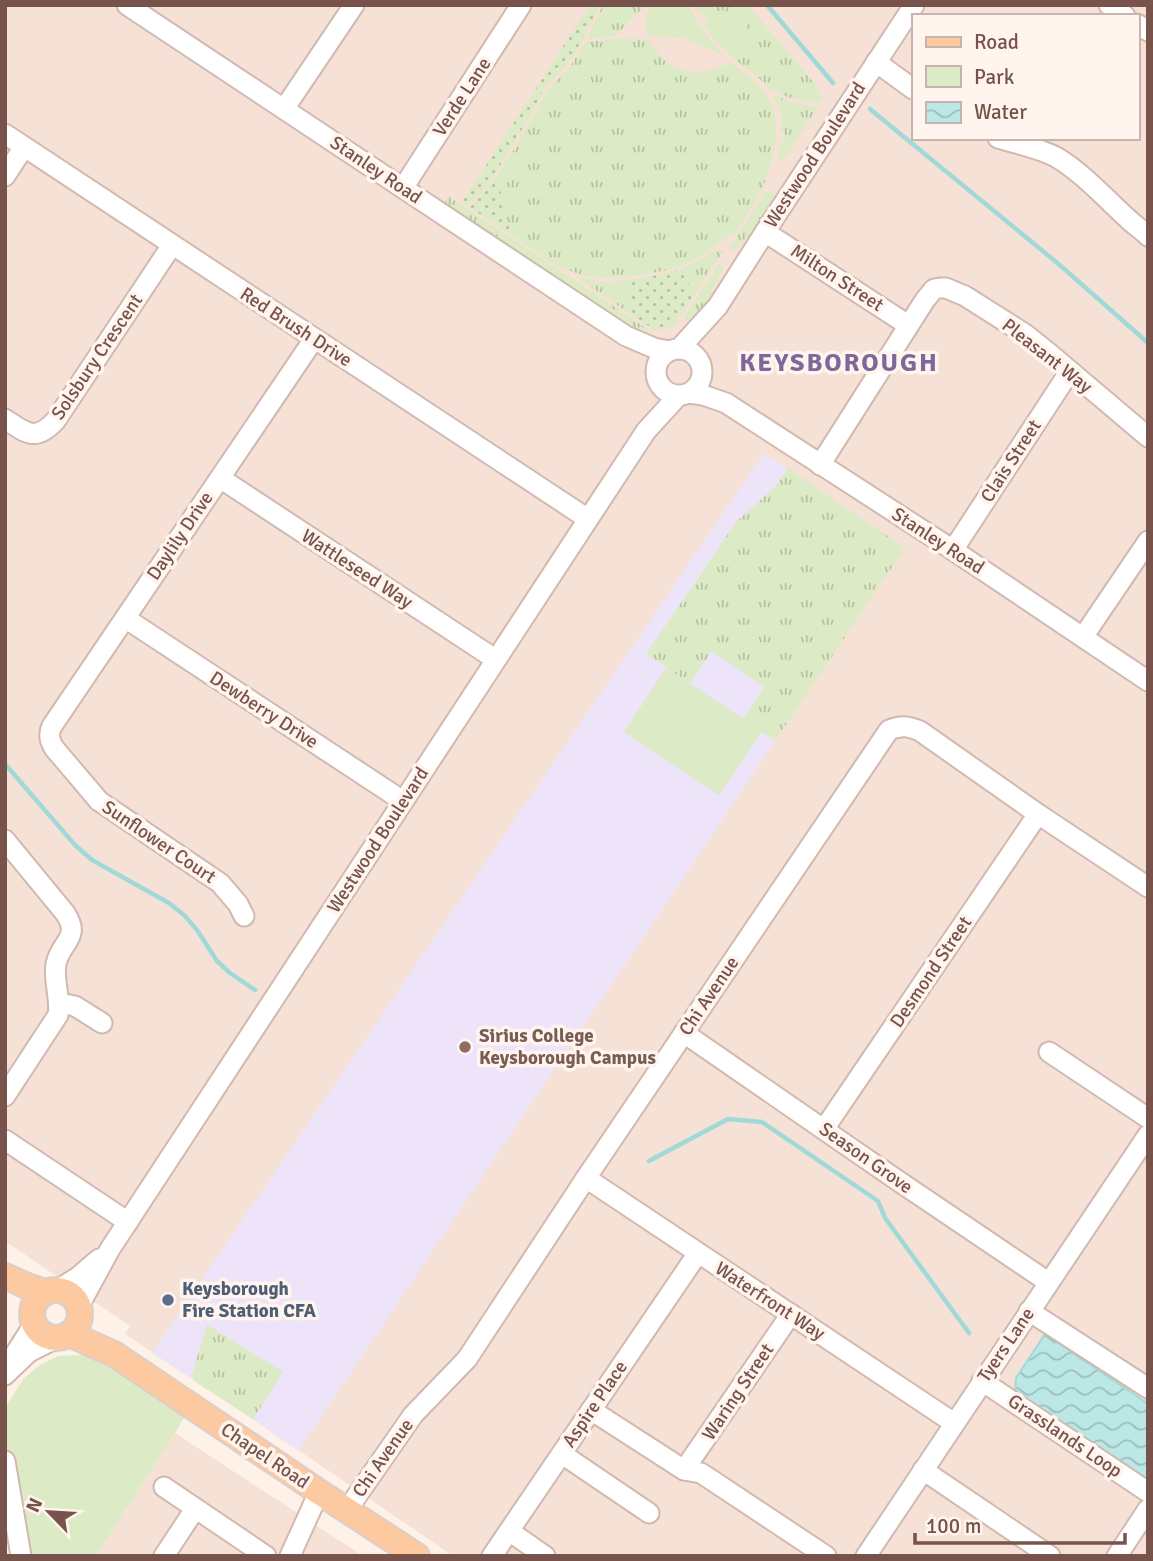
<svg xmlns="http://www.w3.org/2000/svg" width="1153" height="1561" font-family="Signika,sans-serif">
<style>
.residential{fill:#f5e1d6;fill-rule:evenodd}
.education{fill:#eee4f9}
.grass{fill:url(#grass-tufts)}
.park{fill:#dcebc5}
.garden{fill:url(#garden-dots)}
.water{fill:url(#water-waves);stroke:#a1d9d8;stroke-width:2}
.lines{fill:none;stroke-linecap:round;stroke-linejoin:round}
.stream{stroke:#a1d9d8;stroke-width:4.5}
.minor-casing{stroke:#d2b9af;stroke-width:23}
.major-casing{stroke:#d9cfcd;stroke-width:28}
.minor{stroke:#fff;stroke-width:19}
.major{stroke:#fcc9a0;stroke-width:24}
.education-dot{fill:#8d6e63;stroke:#fff5ee;stroke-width:2.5}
.service-dot{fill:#5c6f8a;stroke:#fff5ee;stroke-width:2.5}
.labels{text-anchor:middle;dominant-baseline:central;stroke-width:7;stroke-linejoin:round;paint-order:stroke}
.street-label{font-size:19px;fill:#78534b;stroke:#fff5ee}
.education-label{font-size:19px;font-weight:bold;fill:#785e54;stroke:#fff5ee;text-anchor:start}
.service-label{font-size:19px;font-weight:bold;fill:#4e5e75;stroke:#fff5ee;text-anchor:start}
.district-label{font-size:26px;font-weight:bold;letter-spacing:2px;fill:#80679b;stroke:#fff5ee}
</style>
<defs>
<pattern id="grass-tufts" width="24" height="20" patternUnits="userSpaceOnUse" patternTransform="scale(1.75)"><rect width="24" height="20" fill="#dcebc5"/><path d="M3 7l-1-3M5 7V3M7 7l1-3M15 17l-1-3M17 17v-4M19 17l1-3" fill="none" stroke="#b7c1a2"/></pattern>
<pattern id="garden-dots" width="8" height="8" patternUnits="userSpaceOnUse" patternTransform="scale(1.75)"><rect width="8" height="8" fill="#dcebc5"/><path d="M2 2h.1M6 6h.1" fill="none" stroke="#b7c1a2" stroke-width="1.8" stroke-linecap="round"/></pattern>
<pattern id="water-waves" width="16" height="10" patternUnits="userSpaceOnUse" patternTransform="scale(1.75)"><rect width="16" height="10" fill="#bbe7e6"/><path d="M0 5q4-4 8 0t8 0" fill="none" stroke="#9dbebc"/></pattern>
</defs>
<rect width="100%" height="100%" fill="#fdf1e8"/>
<g class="residential">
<path d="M5 5H1148V1556H453L253 1419 125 1334 130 1326 5 1241ZM913 16H1137V138H913Z"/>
<polygon points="175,1433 363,1556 96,1556"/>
</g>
<polygon class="education" points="764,453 905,548 298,1451 253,1419 152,1353"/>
<g class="grass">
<polygon points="603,5 646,5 615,36 587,39"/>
<path d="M693 5H748L816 85 820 95 823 98 819 104 790 98 769 90 760 79 733 58C742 47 757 29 740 18 734 14 724 13 717 11L707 17 699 12 697 13Z"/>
<path d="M615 39H649C664 73 698 81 730 62 761 86 782 100 775 144 773 159 769 173 763 187L764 188 734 235 731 234C718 245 705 255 690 262 677 269 662 271 647 274 617 279 590 281 561 267L560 268 514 237 503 208 498 174 519 141 546 92 569 68 585 42Z"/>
<polygon points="773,95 794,103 818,107 783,161 778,158 781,143 785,139 785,136 781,130 781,113"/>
<polygon points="767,190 776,196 776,199 762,221 734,251 729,248"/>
<polygon points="448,196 649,330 643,338 444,204"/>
<polygon points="715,250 723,251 692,299 685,268"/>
<polygon points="719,264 723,267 705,307 694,324 683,318"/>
<polygon points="575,276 603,282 626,280 633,316"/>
<polygon points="788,468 905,548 775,741 743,719 764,687 712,651 690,683 646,654 736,522 775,487"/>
<polygon points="207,1324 283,1372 253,1419 194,1381 192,1375"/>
</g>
<g class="park">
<polygon points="649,5 687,5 703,31 723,55 687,39 647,35 646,20"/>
<path d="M722 10C735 13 751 23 747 38 745 46 738 52 733 58L712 36 703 21 712 14Z"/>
<polygon points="666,668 762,731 719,795 624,732"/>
<polygon points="86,1350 185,1416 175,1433 96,1556 27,1556 10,1458 5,1447 5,1408 24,1378 40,1365 58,1356 81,1355"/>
</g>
<g class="garden">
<polygon points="590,5 599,5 589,28 570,61 544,90 515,142 487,186 467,206 462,202"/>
<polygon points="498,174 503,208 514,237 469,207 484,193"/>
<polygon points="685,268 692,299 673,327 655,330 633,316 626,280 659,275"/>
</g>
<polygon class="water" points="1045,1334 1148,1404 1148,1484 1015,1394 1016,1378"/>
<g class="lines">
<g class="stream">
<polyline points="767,5 833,83"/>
<polyline points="870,109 1061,266 1148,343"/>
<polyline points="5,764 75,845 92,860 169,903 185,916 197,930 217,961 230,973 255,990"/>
<polyline points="649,1161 728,1119 762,1122 878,1201 885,1218 969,1333"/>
</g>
<g class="minor-casing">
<g id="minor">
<polyline points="127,5 626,336 654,348 669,351"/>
<polyline points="1109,5 1125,16"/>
<polyline points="1137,24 1148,31"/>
<polyline points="876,62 913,89"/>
<polyline points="284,109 354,5"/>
<polyline points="5,134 588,519"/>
<path d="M998 138C1017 144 1039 148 1056 157 1083 173 1105 198 1127 218 1134 225 1141 229 1148 236"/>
<polyline points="5,176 24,147"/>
<polyline points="403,188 521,5"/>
<polyline points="765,232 908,325"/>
<circle cx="679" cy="372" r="23"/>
<polyline points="679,349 718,306 765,232 914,5"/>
<polyline points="689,393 703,395 726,403 953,550 1148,681"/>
<path d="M5 419C27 434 36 442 56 420L172 245"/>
<polyline points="820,465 925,300 934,289 940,288 946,288 965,296 1025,334 1050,354 1148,437"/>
<polyline points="220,478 495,659"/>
<polyline points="953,550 1070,371"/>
<polyline points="125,618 403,801"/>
<polyline points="1083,637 1148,541"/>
<path d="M5 840 65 913C82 938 60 942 56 964 53 981 61 998 58 1015L5 1096"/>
<path d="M244 916 238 904 220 883 99 801 54 748C49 740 48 734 52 726L314 339"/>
<polyline points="59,1003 75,1006 102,1023"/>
<polyline points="684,1033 894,1178 1048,1282"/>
<polyline points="1049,1052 1148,1118"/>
<polyline points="824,1129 1038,814"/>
<polyline points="5,1140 128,1222"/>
<polyline points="586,1178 954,1423"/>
<polyline points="59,1289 78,1277 99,1259"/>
<polyline points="79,1306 110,1249 646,431 678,396"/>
<polyline points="1029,1311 1148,1388"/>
<polyline points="10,1362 34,1324"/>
<polyline points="5,1375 29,1352 57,1338"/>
<polyline points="982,1381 1148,1492"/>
<polyline points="591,1410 684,1470 701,1473 826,1556"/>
<polyline points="562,1454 649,1513"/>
<polyline points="5,1461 21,1556"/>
<polyline points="684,1470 791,1314"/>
<polyline points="923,1470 1050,1556"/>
<polyline points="164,1487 266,1556"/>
<path d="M347 1510 413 1415 467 1359 586 1178 889 730C902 725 908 726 920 731L1038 814 1148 887"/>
<polyline points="509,1531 545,1556"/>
<polyline points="164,1556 195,1509"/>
<polyline points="290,1556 319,1492"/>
<polyline points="492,1556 698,1253"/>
<polyline points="866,1556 1148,1135"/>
<polyline points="1117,1556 1148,1509"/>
</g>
</g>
<g class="major-casing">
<g id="major">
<polyline points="5,1276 27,1286 45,1292"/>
<circle cx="56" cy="1314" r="24"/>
<polyline points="69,1334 114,1354 319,1492 417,1556"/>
</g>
</g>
<use href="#minor" class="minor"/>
<use href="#major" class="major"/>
</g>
<circle class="education-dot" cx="465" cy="1047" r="7"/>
<circle class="service-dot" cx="168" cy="1300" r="7"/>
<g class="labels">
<g class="street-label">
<text transform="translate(462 97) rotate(-57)">Verde Lane</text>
<text transform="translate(815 155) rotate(-57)">Westwood Boulevard</text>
<text transform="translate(376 170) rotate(34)">Stanley Road</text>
<text transform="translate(837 278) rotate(33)">Milton Street</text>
<text transform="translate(296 327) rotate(33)">Red Brush Drive</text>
<text transform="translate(1047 356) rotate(38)">Pleasant Way</text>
<text transform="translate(97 357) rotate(-56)">Solsbury Crescent</text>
<text transform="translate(1011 461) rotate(-57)">Clais Street</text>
<text transform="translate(180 536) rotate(-56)">Daylily Drive</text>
<text transform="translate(938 541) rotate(33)">Stanley Road</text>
<text transform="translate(357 569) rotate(33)">Wattleseed Way</text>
<text transform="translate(264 710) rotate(33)">Dewberry Drive</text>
<text transform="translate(378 840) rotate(-57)">Westwood Boulevard</text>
<text transform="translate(159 842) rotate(34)">Sunflower Court</text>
<text transform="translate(931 972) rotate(-56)">Desmond Street</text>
<text transform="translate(709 996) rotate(-56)">Chi Avenue</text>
<text transform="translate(866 1158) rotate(35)">Season Grove</text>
<text transform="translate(770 1301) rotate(33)">Waterfront Way</text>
<text transform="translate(1006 1345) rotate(-56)">Tyers Lane</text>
<text transform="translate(738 1392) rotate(-56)">Waring Street</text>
<text transform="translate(595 1404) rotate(-56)">Aspire Place</text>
<text transform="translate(1065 1436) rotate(34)">Grasslands Loop</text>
<text transform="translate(265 1456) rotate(34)">Chapel Road</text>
<text transform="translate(383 1458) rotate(-55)">Chi Avenue</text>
</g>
<g class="education-label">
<text x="479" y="1036">Sirius College<tspan x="479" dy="22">Keysborough Campus</tspan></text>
</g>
<g class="service-label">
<text x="182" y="1289">Keysborough<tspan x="182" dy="22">Fire Station CFA</tspan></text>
</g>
<g class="district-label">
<text x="839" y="363">KEYSBOROUGH</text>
</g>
</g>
<rect width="1153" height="1561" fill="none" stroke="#78534b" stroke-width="14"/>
<rect x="912" y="14" width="228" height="126" fill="#fff5ee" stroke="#c9b4ad" stroke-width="2"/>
<rect x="926" y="37" width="35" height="10" fill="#fcc9a0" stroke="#c9b4ad" stroke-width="2"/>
<text x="974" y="49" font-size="21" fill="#78534b">Road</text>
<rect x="926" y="66" width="35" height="21" fill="#dcebc5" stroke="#c9b4ad" stroke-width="2"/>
<text x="974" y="84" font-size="21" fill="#78534b">Park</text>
<rect x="926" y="102" width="35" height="21" fill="url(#water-waves)" stroke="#c9b4ad" stroke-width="2"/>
<text x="974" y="119" font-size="21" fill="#78534b">Water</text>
<g transform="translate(49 1512) rotate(295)" stroke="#fff5ee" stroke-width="5" paint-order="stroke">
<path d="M0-5L12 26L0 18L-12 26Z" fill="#78534b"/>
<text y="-10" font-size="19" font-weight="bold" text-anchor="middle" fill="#78534b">N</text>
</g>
<path d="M915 1533v10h210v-10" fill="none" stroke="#78534b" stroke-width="3.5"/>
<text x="926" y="1533" font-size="21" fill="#78534b" stroke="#fff5ee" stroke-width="5" paint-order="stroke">100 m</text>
</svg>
